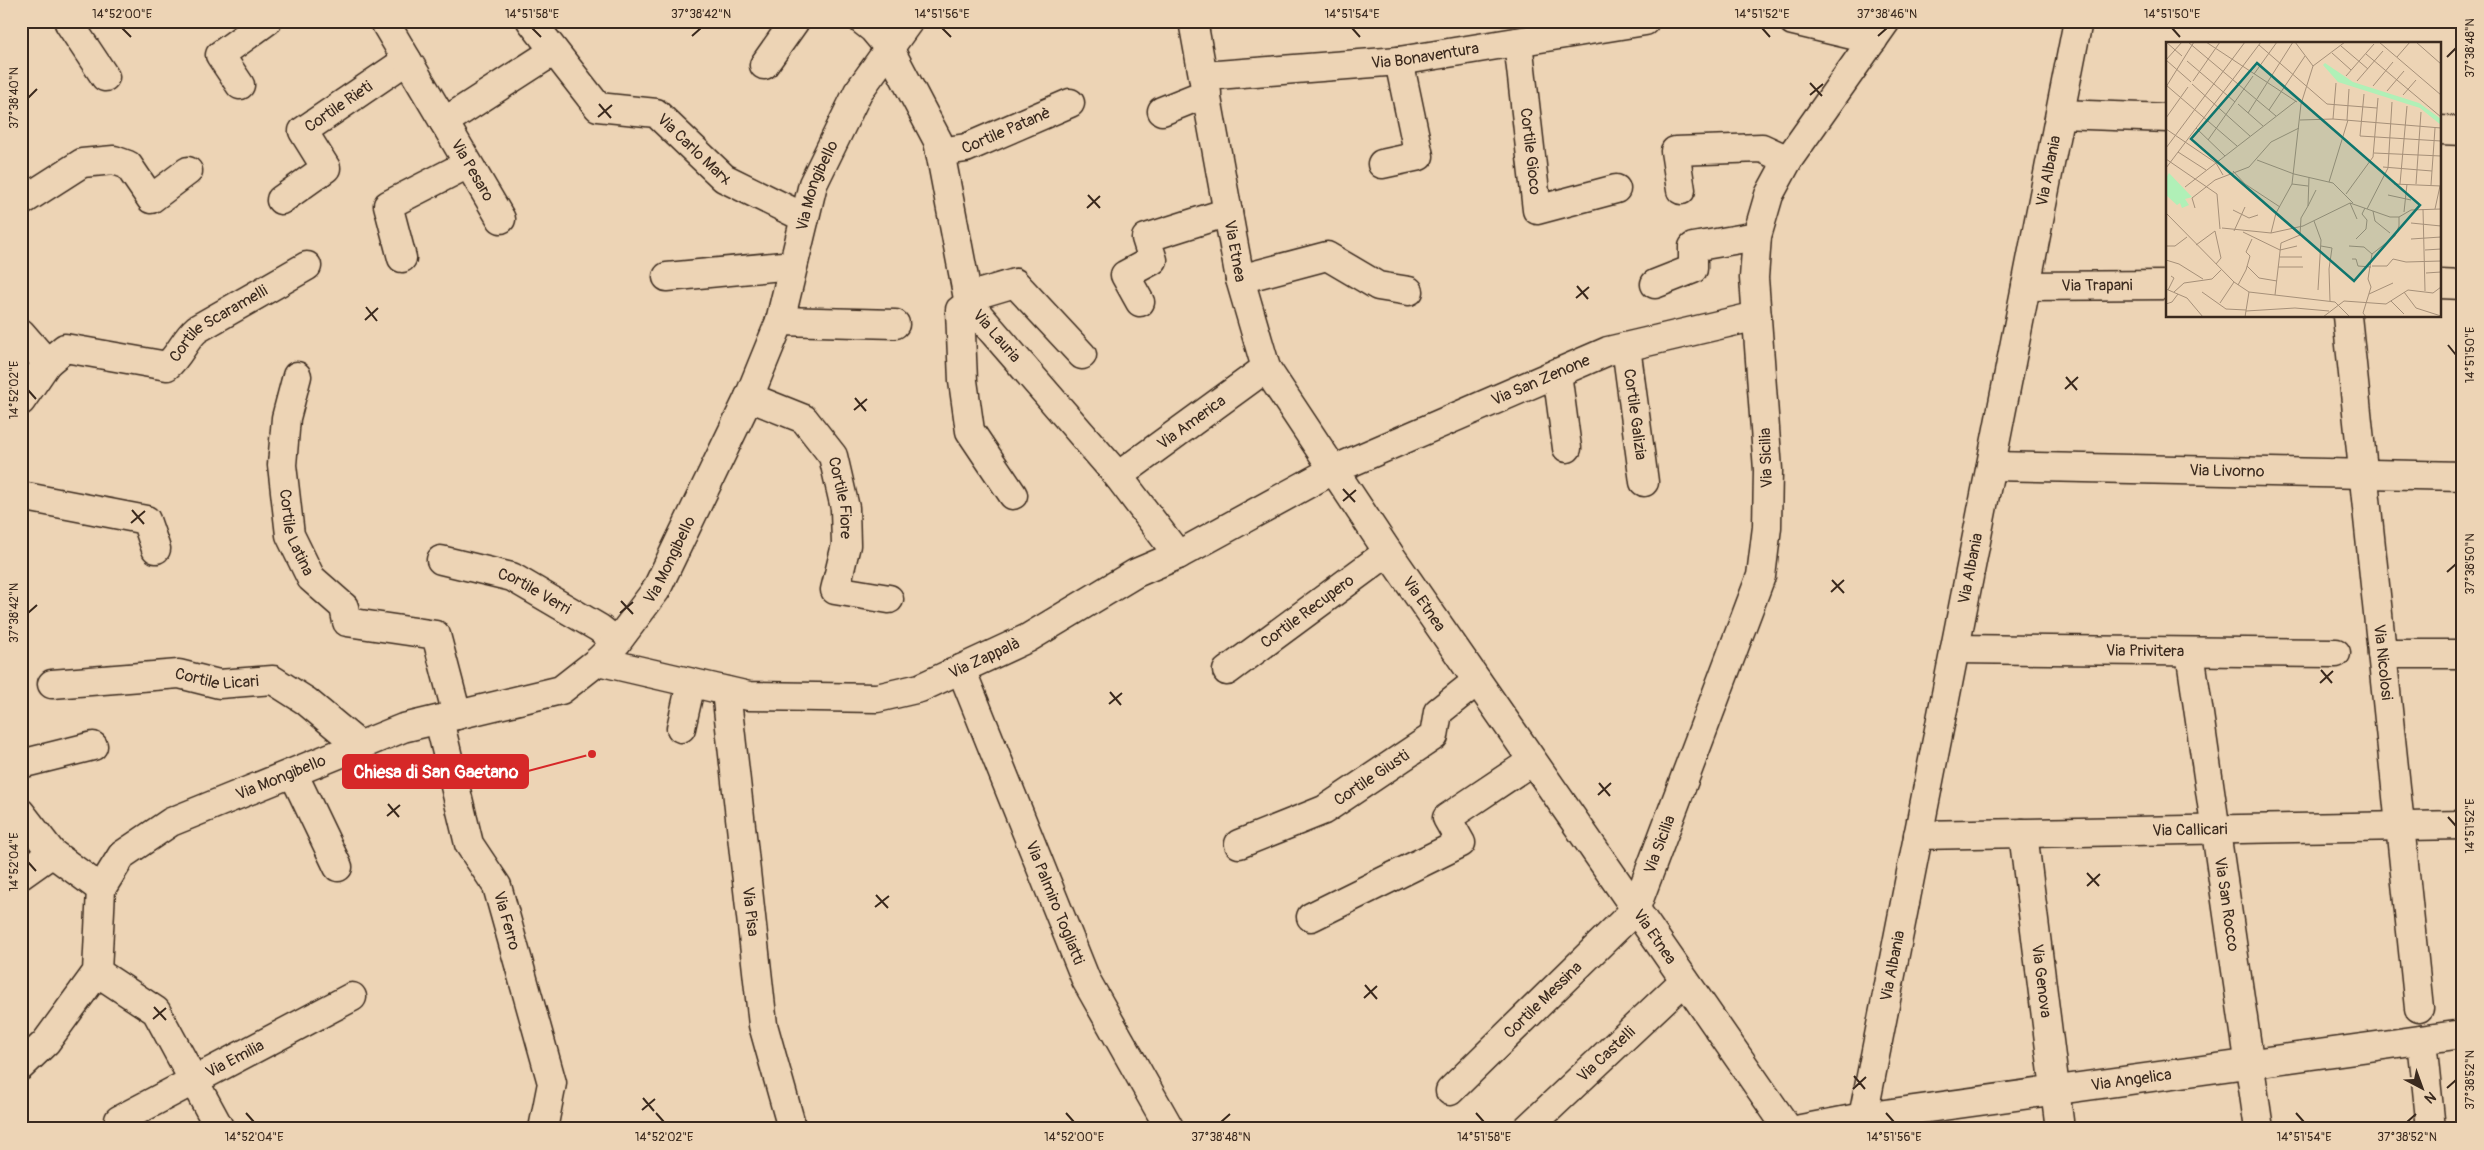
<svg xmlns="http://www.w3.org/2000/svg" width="2484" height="1150" font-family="Pangolin,sans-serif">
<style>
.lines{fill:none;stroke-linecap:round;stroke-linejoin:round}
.pedestrian-casing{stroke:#3b2a1e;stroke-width:31}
.minor-casing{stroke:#3b2a1e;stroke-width:31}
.pedestrian{stroke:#edd4b5;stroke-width:28}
.minor{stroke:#edd4b5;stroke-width:28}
.ticks{fill:none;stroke:#3b2a1e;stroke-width:2}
.labels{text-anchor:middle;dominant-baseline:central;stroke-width:5;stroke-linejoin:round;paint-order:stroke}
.street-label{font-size:16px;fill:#3b2a1e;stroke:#edd4b5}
.inset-road{fill:none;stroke:#a69079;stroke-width:1}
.view{fill:#0f766e;fill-opacity:0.15;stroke:#0f766e;stroke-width:2.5}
.inset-edge{fill:none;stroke:#3b2a1e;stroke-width:2.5}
.leader{fill:none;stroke:#d62828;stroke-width:2}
.callout-dot{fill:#d62828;stroke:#edd4b5;stroke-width:2}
.callout{fill:#d62828;stroke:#d62828;stroke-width:2}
.callout-label{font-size:18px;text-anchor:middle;font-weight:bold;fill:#fff}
.neatline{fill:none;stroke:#3b2a1e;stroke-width:2}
.ticks-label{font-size:12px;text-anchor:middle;fill:#3b2a1e}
</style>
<rect width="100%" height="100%" fill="#edd4b5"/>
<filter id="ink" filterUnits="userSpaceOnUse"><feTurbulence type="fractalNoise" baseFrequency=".02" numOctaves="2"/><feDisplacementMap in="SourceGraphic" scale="10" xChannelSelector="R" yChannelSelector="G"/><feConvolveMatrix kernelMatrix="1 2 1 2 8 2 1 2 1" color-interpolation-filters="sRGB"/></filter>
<g filter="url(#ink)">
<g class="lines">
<g class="pedestrian-casing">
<g id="pedestrian">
<polyline points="71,21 69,23 105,77"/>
<path id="s1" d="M1518 42 1537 210 1616 189"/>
<polyline points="240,85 220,55 267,21"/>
<path id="s2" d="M940 152 966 148 1070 103"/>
<polyline points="1382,164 1419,156 1399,61"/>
<polyline points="1681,190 1675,151 1762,148 1788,160"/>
<path id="s3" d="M281 200 326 168 303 131 407 60"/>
<polyline points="402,258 388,205 468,164"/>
<polyline points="1240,279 1327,256 1378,286 1409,291"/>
<polyline points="1655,284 1693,269 1693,247 1757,236"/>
<polyline points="968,297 1015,283 1082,355"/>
<polyline points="1140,302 1125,275 1153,260 1146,238 1228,212"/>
<polyline points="780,321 895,324"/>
<path id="s4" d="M1626 347 1644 482"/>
<polyline points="1557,373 1567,448"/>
<path id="s5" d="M749 397 804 419 833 456 845 508 846 545 835 590 889 599"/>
<path id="s6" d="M1227 671 1388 552"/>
<polyline points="293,773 338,867"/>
<path id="s7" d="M1239 844 1324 810 1434 736 1438 712 1477 681"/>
<polyline points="1311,917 1461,843 1447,818 1532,761"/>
<path id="s8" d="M1450 1091 1635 910"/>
</g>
</g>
<g class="minor-casing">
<g id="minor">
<polyline points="384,21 444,122 554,51"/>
<path id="s9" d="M531 21 598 107 656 113 724 178 805 218"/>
<path id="s10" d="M863 21 873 29 889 48 938 141 969 304 1118 476 1178 555"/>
<path id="s11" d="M1193 21 1240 279 1266 368 1388 552 1788 1129"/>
<polyline points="1793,21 1873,40"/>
<polyline points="764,65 795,21"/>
<path id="s12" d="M1204 76 1399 61 1645 21"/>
<polyline points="1162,111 1207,93"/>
<polyline points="2060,114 2168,118"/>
<path id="s13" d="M444 122 501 219"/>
<polyline points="2440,130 2463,131"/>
<polyline points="21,202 82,163 114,160 128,165 151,199 188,171"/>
<polyline points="667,277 793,265"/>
<polyline points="2440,284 2463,285"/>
<path id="s14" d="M2026 286 2168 285"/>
<polyline points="969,304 960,310 963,381 970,431 1013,495"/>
<path id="s15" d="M2347 316 2419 1008"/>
<polyline points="21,333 47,363 21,401"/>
<path id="s16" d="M47 363 65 348 167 366C180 355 184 340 197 329L307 266"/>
<path id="s17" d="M297 376 286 418 282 465 290 535 311 578 344 607 347 622 436 635 457 715"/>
<path id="s18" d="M1991 466 2463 476"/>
<path id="s19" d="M1118 476 1266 368"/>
<polyline points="21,496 146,520 156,549"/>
<path id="s20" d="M441 560 512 577 599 628 617 642"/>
<path id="s21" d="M1955 649 2336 653"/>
<path id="s22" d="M2190 652 2259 1129"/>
<polyline points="2382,654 2463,654"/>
<path id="s23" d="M598 661 749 696 877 698 920 688 1028 638 1136 573 1178 555 1333 470 1608 351 1757 316"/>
<path id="s24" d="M961 669 1086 980 1170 1129"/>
<path id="s25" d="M52 684 179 674 219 684 273 680 306 701 360 746"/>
<path id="s26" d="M726 691 763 1025 790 1121 788 1129"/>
<path id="s27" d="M439 720 469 844 497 886 552 1083 543 1129"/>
<polyline points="681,728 691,683"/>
<polyline points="21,764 93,746"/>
<polyline points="21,813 52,853 101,889"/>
<path id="s28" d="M2023 833 2060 1129"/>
<path id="s29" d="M1918 835 2463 825"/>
<polyline points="21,875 52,853"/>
<path id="s30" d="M1635 910 1761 576 1767 527 1768 470 1754 278 1757 236 1769 195 1788 160 1886 21"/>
<polyline points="97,972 156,1011 220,1129"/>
<polyline points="2422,1040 2431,1129"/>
<path id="s31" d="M21 1066 46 1042 97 972 101 889 122 855 171 822 403 728 561 690 598 661 617 642 656 590 749 397 780 321 813 184 858 92 909 21"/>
<path id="s32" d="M1863 1117 2078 21"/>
<path id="s33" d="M119 1120 352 997"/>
<path id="s34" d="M1527 1129 1684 981"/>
<path id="s35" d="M1801 1129 1863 1117 2463 1034"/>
</g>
</g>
<use href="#pedestrian" class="pedestrian"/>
<use href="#minor" class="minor"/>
</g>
</g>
<path class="ticks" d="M122 28 131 37M532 28 541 37M942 28 951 37M1352 28 1360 37M1762 28 1770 37M2172 28 2180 37M692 36 701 28M1878 36 1887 28M2447 57 2456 48M1810 83 1822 96M1810 95 1823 84M28 98 37 89M599 104 611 118M598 117 612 105M1088 195 1100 208M1087 208 1100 196M1577 286 1588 299M1576 298 1589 287M366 307 377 321M365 320 378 308M2448 345 2456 355M2066 377 2077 390M2065 389 2078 377M28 390 36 399M855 398 866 411M854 410 867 399M1343 489 1355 502M1343 501 1356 490M132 510 144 524M131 523 145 511M2447 572 2456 564M1832 580 1844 593M1831 592 1844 580M621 601 633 614M28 613 37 605M620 613 633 602M2321 670 2332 683M2320 683 2333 671M1110 692 1121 705M1109 704 1122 693M1599 783 1610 796M1598 795 1611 783M388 804 399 817M387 816 400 805M2448 817 2456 826M28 862 36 871M2087 873 2099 886M2087 886 2100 874M876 895 888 908M875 907 889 896M1365 985 1377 999M1364 998 1377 986M154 1007 166 1020M153 1019 166 1008M1854 1076 1865 1089M2447 1088 2456 1080M1853 1089 1866 1077M643 1098 654 1111M642 1110 655 1099M246 1113 254 1122M656 1113 664 1122M1066 1113 1074 1122M1476 1113 1484 1122M1886 1113 1894 1122M2296 1113 2304 1122M1221 1122 1230 1114M2407 1122 2416 1114"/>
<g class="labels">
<g class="street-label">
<text stroke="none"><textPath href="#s12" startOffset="222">Via Bonaventura</textPath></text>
<text stroke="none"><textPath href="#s3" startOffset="142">Cortile Rieti</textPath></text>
<text stroke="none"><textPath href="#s2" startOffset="70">Cortile Patanè</textPath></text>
<text stroke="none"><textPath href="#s9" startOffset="220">Via Carlo Marx</textPath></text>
<text stroke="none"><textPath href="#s1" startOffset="110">Cortile Gioco</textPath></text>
<text stroke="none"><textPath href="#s13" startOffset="56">Via Pesaro</textPath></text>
<text stroke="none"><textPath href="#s32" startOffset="964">Via Albania</textPath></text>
<text stroke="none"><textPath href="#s31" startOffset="1292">Via Mongibello</textPath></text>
<text stroke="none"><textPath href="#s11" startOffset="234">Via Etnea</textPath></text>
<text stroke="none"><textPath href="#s14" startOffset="71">Via Trapani</textPath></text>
<text stroke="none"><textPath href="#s16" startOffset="195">Cortile Scaramelli</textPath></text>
<text stroke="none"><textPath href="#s10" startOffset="351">Via Lauria</textPath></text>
<text stroke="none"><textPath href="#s23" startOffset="1021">Via San Zenone</textPath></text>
<text stroke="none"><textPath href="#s4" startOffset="68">Cortile Galizia</textPath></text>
<text stroke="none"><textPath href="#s19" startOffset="91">Via America</textPath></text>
<text transform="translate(1766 458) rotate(-92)">Via Sicilia</text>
<text stroke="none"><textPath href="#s18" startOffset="236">Via Livorno</textPath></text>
<text stroke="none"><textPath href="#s5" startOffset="149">Cortile Fiore</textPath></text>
<text stroke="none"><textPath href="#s17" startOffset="160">Cortile Latina</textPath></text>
<text stroke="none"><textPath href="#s31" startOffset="888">Via Mongibello</textPath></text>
<text stroke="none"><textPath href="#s32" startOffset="559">Via Albania</textPath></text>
<text stroke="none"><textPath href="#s20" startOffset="99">Cortile Verri</textPath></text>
<text stroke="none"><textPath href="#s11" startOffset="639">Via Etnea</textPath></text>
<text stroke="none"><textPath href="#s6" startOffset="100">Cortile Recupero</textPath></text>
<text stroke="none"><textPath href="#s21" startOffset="190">Via Privitera</textPath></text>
<text stroke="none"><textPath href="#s23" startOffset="398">Via Zappalà</textPath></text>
<text stroke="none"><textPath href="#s15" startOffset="348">Via Nicolosi</textPath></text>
<text stroke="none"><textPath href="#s25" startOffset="166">Cortile Licari</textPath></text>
<text stroke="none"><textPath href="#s31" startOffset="422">Via Mongibello</textPath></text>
<text stroke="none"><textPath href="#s7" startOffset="149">Cortile Giusti</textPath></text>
<text stroke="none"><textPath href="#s29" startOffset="272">Via Callicari</textPath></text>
<text stroke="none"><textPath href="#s30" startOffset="70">Via Sicilia</textPath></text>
<text stroke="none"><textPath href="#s24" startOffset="252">Via Palmiro Togliatti</textPath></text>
<text stroke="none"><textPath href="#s22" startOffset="255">Via San Rocco</textPath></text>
<text stroke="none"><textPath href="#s26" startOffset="222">Via Pisa</textPath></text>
<text stroke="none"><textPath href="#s27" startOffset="214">Via Ferro</textPath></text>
<text stroke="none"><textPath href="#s11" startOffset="1044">Via Etnea</textPath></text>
<text stroke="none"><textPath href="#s32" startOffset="154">Via Albania</textPath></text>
<text stroke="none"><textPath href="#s28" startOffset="149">Via Genova</textPath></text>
<text stroke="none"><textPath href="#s8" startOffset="130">Cortile Messina</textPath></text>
<text stroke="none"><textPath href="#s34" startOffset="109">Via Castelli</textPath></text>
<text stroke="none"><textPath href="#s33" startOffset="131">Via Emilia</textPath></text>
<text stroke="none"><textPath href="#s35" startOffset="334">Via Angelica</textPath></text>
</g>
</g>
<g transform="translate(2166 42)">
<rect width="275" height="275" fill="#edd4b5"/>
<path d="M159 21 187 40 253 61 275 77V83L254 66 172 40 157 23ZM3 131 26 155 19 157 23 163 16 166 14 161 11 163 0 153V136Z" fill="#b0f0b7"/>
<path class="inset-road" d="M0 0 16 14M22 0 110 74M40 0 131 60M129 0 147 24M213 0 275 53M250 0 275 22M93 3 161 62 211 66M175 4 202 27M166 11 185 28M200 12 275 75M231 15 244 0M0 18 25 40M0 18 16 0M21 19 69 60M147 24 179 0M88 32 111 0M180 34 208 2M27 39 54 0M191 39 217 9M26 42 84 94M0 43 71 104M207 44 227 20M0 45 28 0M221 49 238 29M198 52 194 94 275 99M237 53 250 38M72 62 97 84M103 68 139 14M82 71 127 0M0 76 22 45M167 77 170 41M134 78 167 77 275 86M181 78 183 47M30 86 59 114M0 87 50 121 57 133M42 98 87 34M0 106 79 0M12 110 40 128M208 111 275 114M0 117 51 152M91 118 128 132 167 141 187 161M217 125 266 129M0 126 95 0M67 129 79 142 114 165M163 140 182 78M126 142 142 144M228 142 275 144M234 142 241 64M250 142 255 70M265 143 269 86M19 145 130 59M51 152 54 187M180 152 207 115 212 56M222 153 245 158M184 161 191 177M142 164 150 148M29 166 26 156 49 138 83 125 105 100 133 86M201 167 222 126 226 60M257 167 259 249M269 167 274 144M67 168 83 176 92 173M207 169 209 179 224 191M238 170 241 142M0 171 68 240 83 250 169 260 184 275M233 175 245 168 275 167M148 179 155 198 152 248M245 181 275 184M56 186 105 191 137 184 184 161 224 175H233M68 189 79 165M77 190 114 208 131 204M105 191 110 171 126 142 135 62 147 24M190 197 200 187 201 178 196 172 199 166M245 197 275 195M30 203 49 189 55 216 50 222M0 204H9L21 195M155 204 166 206 163 227 164 259M183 204 198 205 206 212M259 208 275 207M114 215H136M186 217H190L192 224 205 225M0 218 13 222 37 237M81 224 93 236 111 239M206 224H221L227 217 240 220 275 219M112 225H137M260 231 275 230M72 243 80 228 84 214 80 210 86 197M0 247 21 256 37 275M2 248 8 236 5 234M8 250 18 241 46 237 55 228M36 250 60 267M238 250 250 266 275 274M203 252 227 241M109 253 115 201 134 193 135 176 142 164 143 135M225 259 238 272M54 261 68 240M0 262 6 260 12 252M60 267 80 268M80 269 129 266 163 269M79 275 83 250M157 275 178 259 220 262 242 248 267 251 275 245M200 275 197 271 205 245 202 237 206 212 229 194 233 184V175"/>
<path class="view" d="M91 21 254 163 188 239 25 97Z"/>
<rect width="275" height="275" class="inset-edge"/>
</g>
<path class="leader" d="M592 754L528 771"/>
<circle class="callout-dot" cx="592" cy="754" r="5"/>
<rect class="callout" x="343" y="755" width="185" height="33" rx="5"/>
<g class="callout-label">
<text x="436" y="778">Chiesa di San Gaetano</text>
</g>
<rect width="2484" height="1150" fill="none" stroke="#edd4b5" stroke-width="55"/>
<g transform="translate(2422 1088) rotate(139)" stroke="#edd4b5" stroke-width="4" paint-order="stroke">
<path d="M0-4L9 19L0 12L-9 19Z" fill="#3b2a1e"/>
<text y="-8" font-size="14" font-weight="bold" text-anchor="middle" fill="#3b2a1e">N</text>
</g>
<rect x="28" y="28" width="2428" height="1094" class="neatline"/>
<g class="ticks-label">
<text x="122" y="18">14°52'00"E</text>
<text x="532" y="18">14°51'58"E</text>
<text x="701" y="18">37°38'42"N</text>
<text x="942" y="18">14°51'56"E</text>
<text x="1352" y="18">14°51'54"E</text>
<text x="1762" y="18">14°51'52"E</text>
<text x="1887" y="18">37°38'46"N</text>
<text x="2172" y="18">14°51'50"E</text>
<text transform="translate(2470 48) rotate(-90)" y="4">37°38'48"N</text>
<text transform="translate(14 98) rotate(-90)" y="4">37°38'40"N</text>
<text transform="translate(2470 355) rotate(-90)" y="4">14°51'50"E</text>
<text transform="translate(14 390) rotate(-90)" y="4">14°52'02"E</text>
<text transform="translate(2470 564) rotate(-90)" y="4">37°38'50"N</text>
<text transform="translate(14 613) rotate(-90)" y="4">37°38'42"N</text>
<text transform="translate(2470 826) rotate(-90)" y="4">14°51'52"E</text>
<text transform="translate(14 862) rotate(-90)" y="4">14°52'04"E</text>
<text transform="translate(2470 1080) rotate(-90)" y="4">37°38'52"N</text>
<text x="254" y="1141">14°52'04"E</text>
<text x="664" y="1141">14°52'02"E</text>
<text x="1074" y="1141">14°52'00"E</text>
<text x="1221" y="1141">37°38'48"N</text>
<text x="1484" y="1141">14°51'58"E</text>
<text x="1894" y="1141">14°51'56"E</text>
<text x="2304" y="1141">14°51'54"E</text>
<text x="2407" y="1141">37°38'52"N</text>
</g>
</svg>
